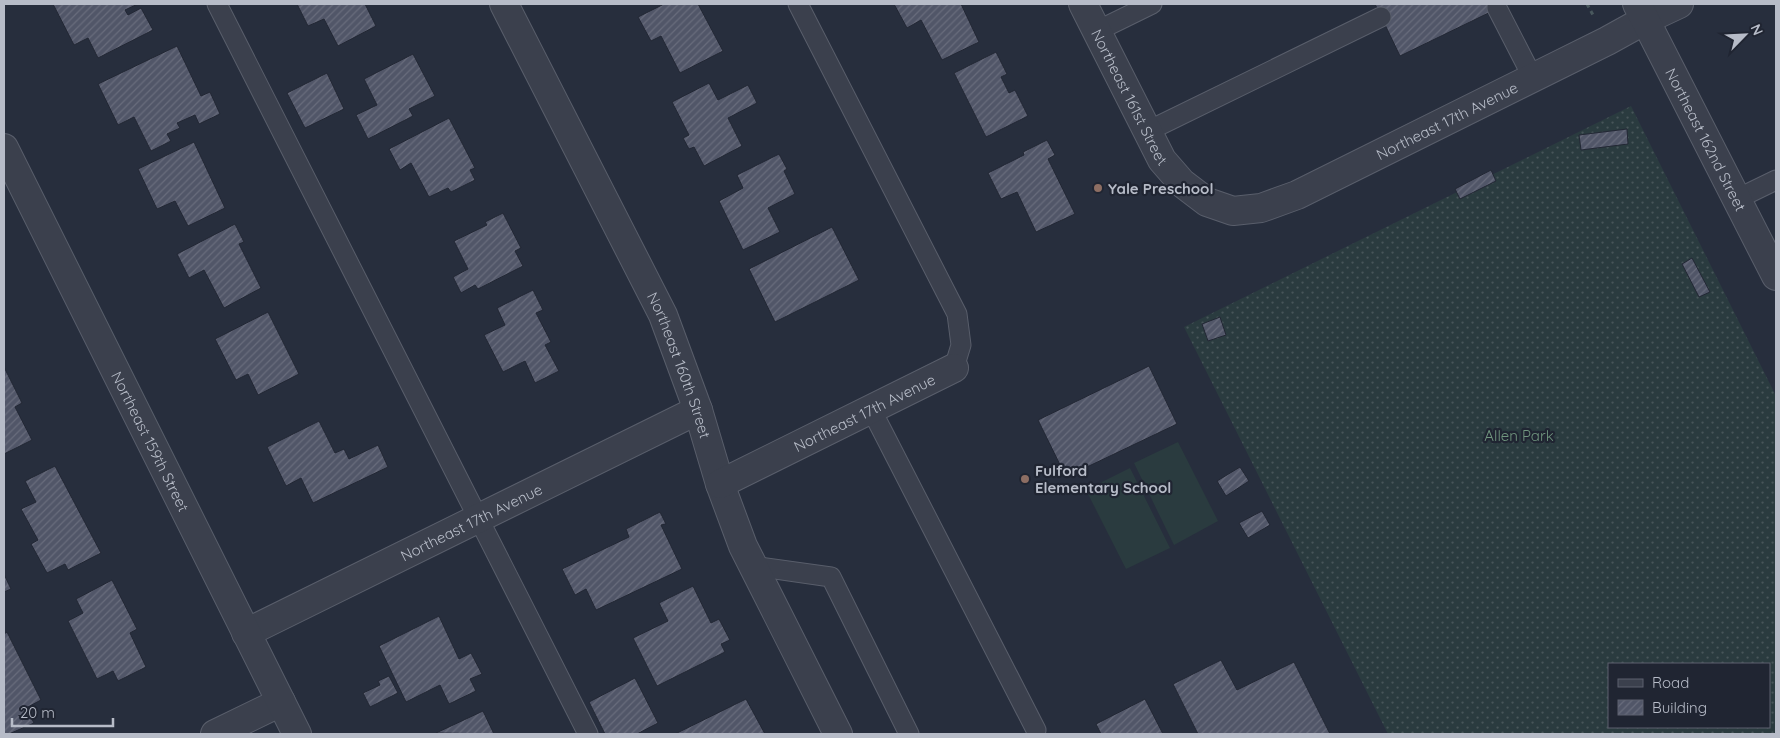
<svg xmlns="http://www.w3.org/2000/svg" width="1780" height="738" font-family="Quicksand,sans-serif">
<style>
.grass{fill:url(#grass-dots);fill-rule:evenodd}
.pitch{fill:#2a3b3f}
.building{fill:url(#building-hatch);stroke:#222734}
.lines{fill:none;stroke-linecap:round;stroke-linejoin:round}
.service-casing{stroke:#595e6b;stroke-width:21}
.minor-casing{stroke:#595e6b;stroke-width:30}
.tertiary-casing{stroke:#595e6b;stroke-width:30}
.path{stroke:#49585d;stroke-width:3;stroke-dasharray:4 4;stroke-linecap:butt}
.service{stroke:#3b404d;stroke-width:19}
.minor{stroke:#3b404d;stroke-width:28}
.tertiary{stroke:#3b404d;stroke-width:28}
.education-dot{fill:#8d6e63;stroke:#202532;stroke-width:2}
.labels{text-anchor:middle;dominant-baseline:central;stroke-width:4.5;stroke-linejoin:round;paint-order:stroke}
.street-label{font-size:15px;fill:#b7bcc8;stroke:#202532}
.poi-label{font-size:15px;font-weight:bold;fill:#b7bcc8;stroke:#202532;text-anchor:start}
.park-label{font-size:15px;fill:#71977f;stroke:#202532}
</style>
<defs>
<pattern id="grass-dots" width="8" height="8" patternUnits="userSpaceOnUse" patternTransform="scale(1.25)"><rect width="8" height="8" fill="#2a3b3f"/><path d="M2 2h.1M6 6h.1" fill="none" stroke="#475559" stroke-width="1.8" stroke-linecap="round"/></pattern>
<pattern id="building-hatch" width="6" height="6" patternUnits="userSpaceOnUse" patternTransform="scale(1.25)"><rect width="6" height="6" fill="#515668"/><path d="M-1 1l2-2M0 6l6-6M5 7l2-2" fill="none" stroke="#686c7c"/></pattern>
</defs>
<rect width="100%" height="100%" fill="#272e3d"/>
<path class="grass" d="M1631 106 1776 396V734H1388L1184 327ZM1609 664H1769V727H1609Z"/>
<g class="pitch">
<polygon points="1178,442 1218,521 1174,545 1134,463"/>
<polygon points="1130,468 1170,548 1126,569 1086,490"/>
</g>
<g class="building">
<polygon points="53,4 138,4 125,10 128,15 141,8 153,30 98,58 88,38 74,45"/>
<polygon points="297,4 365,4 376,26 338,46 324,19 308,26"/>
<polygon points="664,4 698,4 723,51 680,73 661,36 651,41 638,17"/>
<polygon points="894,4 961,4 979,42 942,60 921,20 907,28"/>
<polygon points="1375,4 1507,4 1400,56"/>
<polygon points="177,46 201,96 210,92 220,114 199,124 195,115 177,123 180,128 167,134 171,141 151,151 134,117 118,125 98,84"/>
<polygon points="996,52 1007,74 1001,77 1009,93 1015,90 1028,116 986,137 954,73"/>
<polygon points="413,54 435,96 409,109 413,116 368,139 356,115 377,105 364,79"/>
<polygon points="327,73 344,109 305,128 287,93"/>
<polygon points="709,83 718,100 748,85 757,103 728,118 742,146 704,166 694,147 689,149 683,138 689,135 672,102"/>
<polygon points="449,118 475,168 470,170 475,180 451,192 448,188 429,197 411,163 400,170 389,149"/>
<polygon points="1627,129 1628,144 1581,150 1579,135"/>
<polygon points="1047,140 1055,155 1048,159 1075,214 1036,232 1017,192 1001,199 988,173 1024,155 1023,152"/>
<polygon points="194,142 225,208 188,226 175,201 157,209 138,169"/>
<polygon points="779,154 787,169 784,171 795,194 768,208 780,232 743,250 719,201 743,188 737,175"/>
<polygon points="1491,170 1496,181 1460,199 1455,189"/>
<polygon points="503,213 521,248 515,251 523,266 478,289 475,285 461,293 453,277 468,269 454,241 487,225 485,222"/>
<polygon points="235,224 244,242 239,244 261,288 224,308 204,270 189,278 177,254"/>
<polygon points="832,227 859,280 775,322 749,269"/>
<polygon points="1692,258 1710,292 1699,297 1682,264"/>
<polygon points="533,290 543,310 536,313 551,342 545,345 559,371 535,383 525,361 503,372 484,335 505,325 497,308"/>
<polygon points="268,312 299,374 258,395 248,374 236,380 215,339"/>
<polygon points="1220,317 1226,335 1208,341 1202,324"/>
<polygon points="1149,366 1177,424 1066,477 1038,420"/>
<polygon points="4,367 22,403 15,407 32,440 4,454"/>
<polygon points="319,421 335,453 344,449 349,459 378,445 388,467 313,503 301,478 286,486 267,447"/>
<polygon points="55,466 101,553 68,570 65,564 47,573 31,544 38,540 21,509 36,502 25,481"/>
<polygon points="1240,467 1249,481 1226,496 1217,481"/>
<polygon points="1262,511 1270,525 1248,538 1239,523"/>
<polygon points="660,512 666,524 661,525 682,569 596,610 586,589 575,595 562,569 629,537 626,529"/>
<polygon points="4,574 11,589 4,592"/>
<polygon points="112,580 137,629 130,633 146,667 118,681 113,671 97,679 68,621 83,613 76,599"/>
<polygon points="693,586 711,623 719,619 730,640 721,644 725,652 657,686 633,638 668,621 659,603"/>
<polygon points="439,616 459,659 471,653 482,674 470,679 476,691 449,704 440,685 406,702 379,646"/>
<polygon points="7,632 41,700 26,708 34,723 9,734 4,734 4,634"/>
<polygon points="1221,660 1237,690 1294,662 1330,734 1198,734 1173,684"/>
<polygon points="389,676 398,693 370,707 363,693 380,685 378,681"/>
<polygon points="635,678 658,723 637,734 605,734 589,702"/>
<polygon points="746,699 765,734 675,734"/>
<polygon points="1145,699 1163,734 1101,734 1096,724"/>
<polygon points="483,711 494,734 436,733"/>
</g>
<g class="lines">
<g class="service-casing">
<g id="service">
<polyline points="217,4 588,734"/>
<polyline points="798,4 957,314 961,345 954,368"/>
<polyline points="1497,8 1533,78"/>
<polyline points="1097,31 1152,4"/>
<polyline points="1148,131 1381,17"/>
<polyline points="1737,199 1776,180"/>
<polyline points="871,409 1036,730"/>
<polyline points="753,566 831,577 909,734"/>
</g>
</g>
<g class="minor-casing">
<g id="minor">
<path id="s1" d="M504 4 663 315 698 410 720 484 743 546 838 734"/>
<path id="s2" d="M1083 4 1162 160 1182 183 1207 202 1233 211 1261 208 1297 195 1607 41 1645 20 1679 4"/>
<path id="s3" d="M1637 4 1776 276"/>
<path id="s4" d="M720 484 954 368"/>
<path id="s5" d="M246 633 698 410"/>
<polyline points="215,734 281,702"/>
</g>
</g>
<g class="tertiary-casing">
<g id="tertiary">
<path id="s6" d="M4 148 297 734"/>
</g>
</g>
<polyline class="path" points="1587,4 1593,15"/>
<use href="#service" class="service"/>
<use href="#minor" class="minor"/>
<use href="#tertiary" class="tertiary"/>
</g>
<g class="education-dot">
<circle cx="1098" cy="188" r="5"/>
<circle cx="1025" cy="479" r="5"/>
</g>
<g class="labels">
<g class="street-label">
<text stroke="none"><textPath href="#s2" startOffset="104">Northeast 161st Street</textPath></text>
<text stroke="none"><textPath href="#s2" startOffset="498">Northeast 17th Avenue</textPath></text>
<text stroke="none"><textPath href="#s3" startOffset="152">Northeast 162nd Street</textPath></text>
<text stroke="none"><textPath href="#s1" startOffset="402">Northeast 160th Street</textPath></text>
<text stroke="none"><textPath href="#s4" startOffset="161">Northeast 17th Avenue</textPath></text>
<text stroke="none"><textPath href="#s6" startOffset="328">Northeast 159th Street</textPath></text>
<text stroke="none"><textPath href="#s5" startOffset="251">Northeast 17th Avenue</textPath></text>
</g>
<g class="poi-label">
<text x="1108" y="188">Yale Preschool</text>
<text x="1035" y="470">Fulford<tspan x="1035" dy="17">Elementary School</tspan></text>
</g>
<g class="park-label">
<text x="1519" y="435">Allen Park</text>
</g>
</g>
<rect width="1780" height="738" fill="none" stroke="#b7bcc8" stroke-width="10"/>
<rect x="1608" y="663" width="162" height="65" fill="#202532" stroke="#5c616e"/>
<rect x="1618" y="679" width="25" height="8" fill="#3b404d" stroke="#5c616e"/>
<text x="1652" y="688" font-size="15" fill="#b7bcc8">Road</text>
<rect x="1618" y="700" width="25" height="15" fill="url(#building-hatch)" stroke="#5c616e"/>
<text x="1652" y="713" font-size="15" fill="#b7bcc8">Building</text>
<g transform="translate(1745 35) rotate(66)" stroke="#202532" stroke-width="4" paint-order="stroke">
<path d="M0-4L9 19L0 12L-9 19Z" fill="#b7bcc8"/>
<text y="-8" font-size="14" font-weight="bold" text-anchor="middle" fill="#b7bcc8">N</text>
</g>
<path d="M12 718v8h101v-8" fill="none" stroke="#b7bcc8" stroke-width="2.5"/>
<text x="20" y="718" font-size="15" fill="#b7bcc8" stroke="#202532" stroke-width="4" paint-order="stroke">20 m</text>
</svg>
